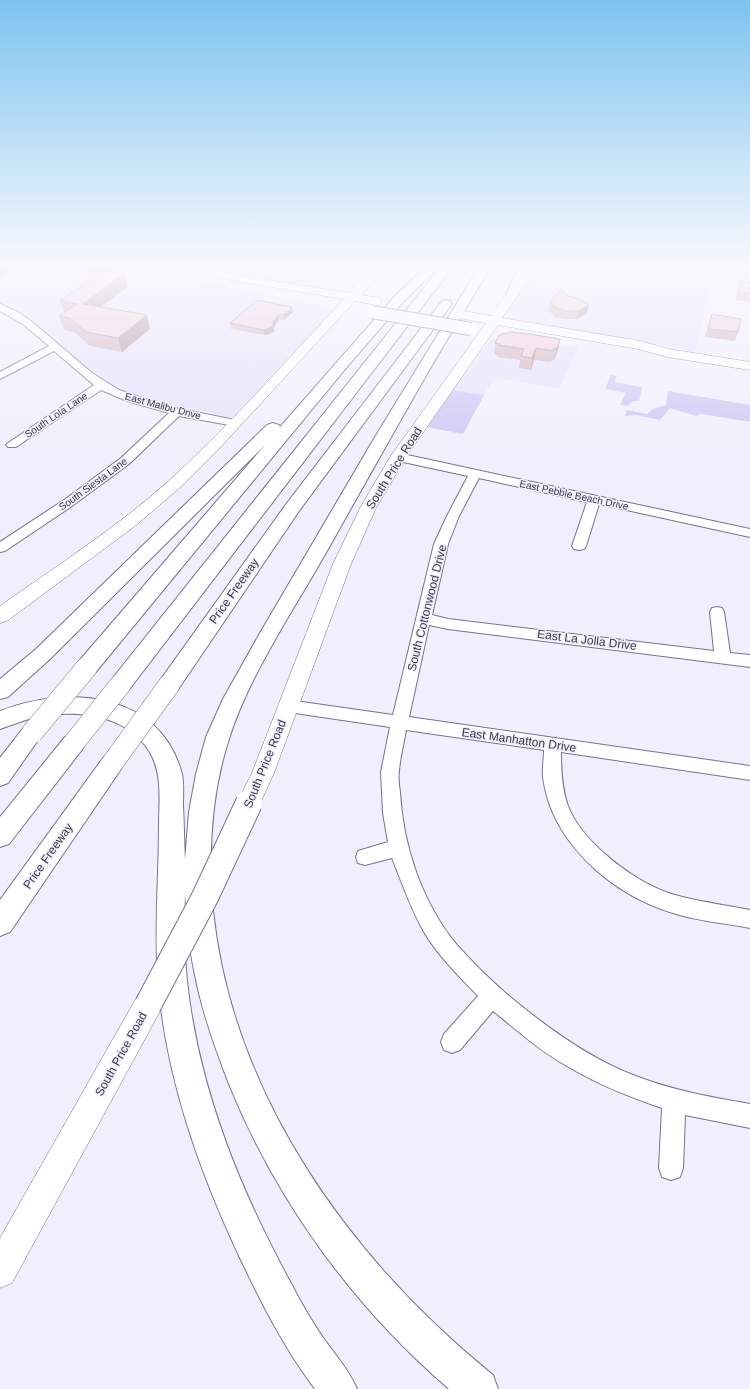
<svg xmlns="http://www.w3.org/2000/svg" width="750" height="1389" font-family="Helvetica,sans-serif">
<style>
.built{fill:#e5e2fb}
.green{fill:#cfc9f4}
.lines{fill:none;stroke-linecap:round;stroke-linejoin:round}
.minor-casing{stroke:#767290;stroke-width:2}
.major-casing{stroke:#767290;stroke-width:1}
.highway-casing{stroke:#767290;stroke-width:2}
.minor{fill:#fff;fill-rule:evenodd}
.major{fill:#fff;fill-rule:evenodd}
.highway{fill:#fff;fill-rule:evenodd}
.major-bridge-far1-casing{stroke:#767290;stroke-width:14;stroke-linecap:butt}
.major-bridge-casing{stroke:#767290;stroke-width:28;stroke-linecap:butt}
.highway-bridge-casing{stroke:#767290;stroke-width:22;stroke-linecap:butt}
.major-bridge-far1{stroke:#fff;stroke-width:12}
.major-bridge{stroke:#fff;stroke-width:26}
.highway-bridge{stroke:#fff;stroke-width:21}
.wall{fill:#d0afb8}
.shaded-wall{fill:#a98e96}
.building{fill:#f2cbd6;stroke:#a98e96}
.labels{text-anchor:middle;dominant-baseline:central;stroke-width:3;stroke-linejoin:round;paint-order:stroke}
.far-street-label{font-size:10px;fill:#3a3946;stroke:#f1effd}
.street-label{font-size:12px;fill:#3a3946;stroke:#f1effd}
</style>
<rect width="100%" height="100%" fill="#f1effd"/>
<g class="built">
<polygon points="0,264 117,264 318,306 329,309 330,315 240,412 233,417 229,417 138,397 125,392 99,379 31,318 17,310 0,303"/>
<polygon points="244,264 375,264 352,288 342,291 231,274"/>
<polygon points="539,264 646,264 711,282 695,351 633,341 515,319 507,316 506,311"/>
<polygon points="499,337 557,346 579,347 559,389 495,377 484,395 450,390 468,371 490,340"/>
</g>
<g class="green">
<polygon points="611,375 616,376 615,382 641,387 642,388 639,401 633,401 628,406 620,405 626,393 605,389"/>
<polygon points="450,390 484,395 463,434 426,427"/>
<polygon points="668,391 750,405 750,422 702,414 696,416 670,408 660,420 636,415 625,416 627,410 647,414 653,409 666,405"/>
</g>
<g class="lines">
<g class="minor-casing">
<g id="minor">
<polygon points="715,264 732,264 750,267 750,273 719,267"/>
<polygon points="0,304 18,312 31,321 92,373 119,390 166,406 235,420 239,421 241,423 239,425 235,426 179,416 129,464 72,506 5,551 0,552 0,542 64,500 121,458 169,413 127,401 101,390 16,447 8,447 6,445 8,443 94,385 54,351 0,379 0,372 49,346 24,325 0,311"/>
<path d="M398 453 750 529V537L599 504 586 546 584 549 579 550 574 549 572 546 587 502 479 478 459 516 448 544 432 615 448 619 714 651 710 612 712 608 717 607 722 608 724 612 730 653 750 655V667L448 629 429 625 409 717 750 766V780L561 752C561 771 562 789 568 806 582 843 638 885 675 895 700 902 725 905 750 910V928C725 923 697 921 673 913 613 895 551 843 543 777 542 769 544 759 544 750L406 730C404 743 400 757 399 771 398 778 399 786 400 792 403 846 422 903 457 945 478 969 501 990 525 1009 558 1035 594 1060 633 1075 671 1090 710 1097 750 1104V1128L685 1115 683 1168 680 1177 671 1180 662 1177 659 1168 662 1108C629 1097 597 1084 567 1066 540 1051 517 1030 493 1011L460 1050 452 1053 444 1050 441 1042 444 1034 478 996C459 976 438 956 424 932 411 909 402 883 392 858L365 865 358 863 356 857 358 851 388 842 383 813 381 772 390 727 288 712 282 710 280 706 282 702 288 700 393 715 434 544 447 516 468 476 394 460 392 457 394 454Z"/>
</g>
</g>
<g class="major-casing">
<g id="major">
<path d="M132 264 182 266 349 293 377 264H389L361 295 380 298 382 301 380 304 376 305 355 301 217 451 183 485 135 526 7 621 0 623V606C58 565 119 526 172 478 232 423 288 359 344 299L182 272C172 272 138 271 132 264Z"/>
<polygon points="528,264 540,264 502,318 640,341 669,349 750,362 750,370 667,357 638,349 498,325 406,457 376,508 351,564 274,773 257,810 249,813 241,810 237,803 252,773 333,564 360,508 390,457 486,323 459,318 457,315 459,312 463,311 491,316"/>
<polygon points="148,991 158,995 162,1005 158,1015 12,1283 0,1288 0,1238 138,995"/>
</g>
</g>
<g class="highway-casing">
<g id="highway">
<polygon points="429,264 438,264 440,266 403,302 346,368 95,673 87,675 79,673 76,667 79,661 265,445 50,659 8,697 0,699 0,679 36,649 267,425 273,423 279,425 280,427 395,296"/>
<polygon points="443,264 455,264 128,691 120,693 112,691 109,685 112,679"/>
<path d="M481 264H493C433 360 379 459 323 558 291 614 248 678 229 739 211 794 208 853 213 910 232 1096 351 1260 493 1375L498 1389H449C353 1306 277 1202 229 1084 215 1048 202 1012 195 975 189 948 187 921 185 894 184 923 184 952 187 981 199 1091 241 1192 293 1287 302 1305 313 1323 324 1339 336 1356 349 1370 357 1389H315C284 1348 262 1304 240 1258 199 1170 166 1078 158 981 154 929 159 877 159 825 159 801 163 773 149 751 126 714 76 709 36 717 24 720 12 725 0 729V711C68 685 160 691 182 774 184 784 183 795 183 805 184 823 184 841 185 860L189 812 196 774 206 737 223 699 260 633 375 437Z"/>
<polygon points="520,264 532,264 516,297 508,297 506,294"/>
<polygon points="446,300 450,301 452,304 299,511 177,691 169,693 161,691 158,685 161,679 287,503 442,301"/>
<polygon points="32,724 40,727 43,733 8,783 0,786 0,758 24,727"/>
<polygon points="73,735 81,737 85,744 81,751 9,844 0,847 0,817 65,737"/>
<polygon points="111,755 119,758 123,765 119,772 10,932 0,936 0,900 103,758"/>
</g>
</g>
<use href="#minor" class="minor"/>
<use href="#major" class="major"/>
<use href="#highway" class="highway"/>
<g class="major-bridge-far1-casing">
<polyline id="major-bridge-far1" points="372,312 471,329"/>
</g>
<g class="major-bridge-casing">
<polyline id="major-bridge" points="148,1005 205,897 249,803"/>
</g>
<g class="highway-bridge-casing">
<g id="highway-bridge">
<polyline points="32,733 87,667"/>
<polyline points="73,744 120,685"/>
<polyline points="111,765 169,685"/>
</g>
</g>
<use href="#major-bridge-far1" class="major-bridge-far1"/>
<use href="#major-bridge" class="major-bridge"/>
<use href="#highway-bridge" class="highway-bridge"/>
</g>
<g class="wall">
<polygon points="85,268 111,269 108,271 127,287 101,307 147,315 150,329 122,352 90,346 74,332 64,330 59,316 64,313 60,301 97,275 87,274"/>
<polygon points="740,281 750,282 750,302 735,300 738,289"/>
<polygon points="567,296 589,305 587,313 577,319 566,319 555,317 549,311 550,302"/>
<polygon points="257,300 293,312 284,320 279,319 274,327 274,332 265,335 231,329 230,323"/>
<polygon points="712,314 738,332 735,341 705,337"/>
<polygon points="508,334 560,339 558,350 554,360 552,360 551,362 534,360 531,370 519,368 520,360 498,357 498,355 494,355 495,343 502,335"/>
</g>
<g class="shaded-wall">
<polygon points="109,264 110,264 111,269 101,276 100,271"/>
<polygon points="8,266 10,271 0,277 0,271"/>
<polygon points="124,274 127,287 87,318 83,304"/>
<polygon points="589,305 587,313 577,319 579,311"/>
<polygon points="292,307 293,312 284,320 284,315"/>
<polygon points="279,314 279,319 274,327 274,332 265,335 264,330 273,321"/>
<polygon points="147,315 150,329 122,352 118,338"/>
<polygon points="560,339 558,350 554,360 557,349"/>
<polygon points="536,348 534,360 531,370 532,358"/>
</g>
<g class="building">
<polygon points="0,264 8,266 0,271"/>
<polygon points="92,264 109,264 100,271 85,268"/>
<polygon points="105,270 124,274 83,304 147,315 118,338 86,332 70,318 59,316 77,304 60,301"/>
<polygon points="740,281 750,282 750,294 738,292"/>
<polygon points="562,289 567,296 578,298 589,305 579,311 567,311 557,308 550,302"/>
<polygon points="257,300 292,307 284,315 279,314 273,321 273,326 264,330 230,323"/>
<polygon points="712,314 741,319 738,332 708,329"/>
<polygon points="509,332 530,334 560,339 557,349 554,348 553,351 536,348 532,358 521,356 524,349 499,345 500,344 495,343 499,335 502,335 503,333 508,334"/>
</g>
<linearGradient id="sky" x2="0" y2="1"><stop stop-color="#7dc3ef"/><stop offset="0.58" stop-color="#f9f8fe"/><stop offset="1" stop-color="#f9f8fe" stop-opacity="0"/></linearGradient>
<rect width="750" height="458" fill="url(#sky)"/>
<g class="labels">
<g class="far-street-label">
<text transform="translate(163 406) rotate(15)">East Malibu Drive</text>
<text transform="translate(56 415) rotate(-34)">South Lola Lane</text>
<text transform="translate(93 484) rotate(-36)">South Siesta Lane</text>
<text transform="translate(574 495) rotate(12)">East Pebble Beach Drive</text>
</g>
<g class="street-label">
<text transform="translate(394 468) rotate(-58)">South Price Road</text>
<text transform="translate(234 591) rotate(-55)">Price Freeway</text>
<text transform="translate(427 608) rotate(-76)">South Cottonwood Drive</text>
<text transform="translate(587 640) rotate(7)">East La Jolla Drive</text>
<text transform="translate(519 740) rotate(8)">East Manhatton Drive</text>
<text transform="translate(265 764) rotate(-68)">South Price Road</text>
<text transform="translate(48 856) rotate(-55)">Price Freeway</text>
<text transform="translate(121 1054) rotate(-61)">South Price Road</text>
</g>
</g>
</svg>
